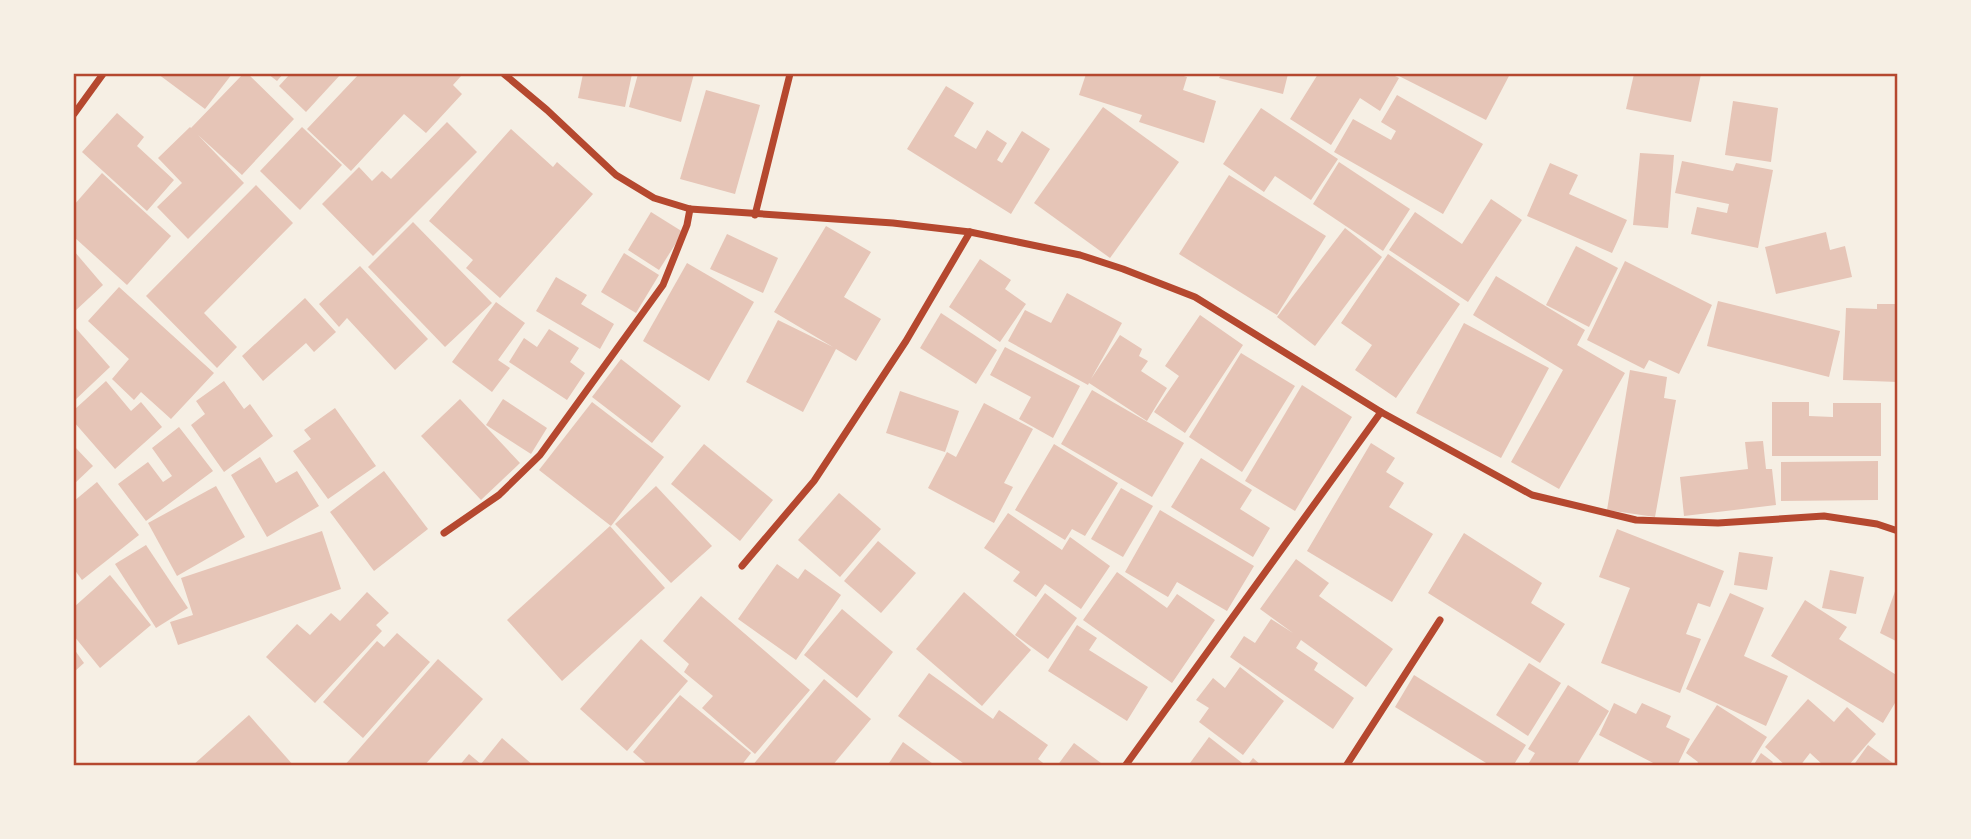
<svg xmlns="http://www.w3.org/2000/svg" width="1971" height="839" font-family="'Varela Round',sans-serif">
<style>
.building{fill:#e6c5b7}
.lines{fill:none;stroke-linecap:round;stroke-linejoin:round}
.minor{stroke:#b5482f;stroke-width:7}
.neatline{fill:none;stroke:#b5482f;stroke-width:2.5}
</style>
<rect width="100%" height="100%" fill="#f6efe4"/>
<g class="building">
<polygon points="158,74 232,74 205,109"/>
<polygon points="243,74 248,74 294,119 242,175 198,135 244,183 188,239 157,207 182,183 158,158 190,127 191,128"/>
<polygon points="268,74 283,74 277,81"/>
<polygon points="290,74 341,74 306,112 279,86"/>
<polygon points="359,74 429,74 431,75 432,74 458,74 461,76 453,85 462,94 426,133 404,114 351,171 307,129"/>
<polygon points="583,74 632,74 625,107 578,98"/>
<polygon points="638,74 694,74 681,122 629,107"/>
<polygon points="1086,74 1177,74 1187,77 1183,90 1216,101 1204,143 1139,122 1142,115 1079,95"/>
<polygon points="1221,74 1288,74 1283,94 1219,78"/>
<polygon points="1318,74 1391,74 1399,78 1380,111 1360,98 1331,145 1290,119"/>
<polygon points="1395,74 1510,74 1486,120"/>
<polygon points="1634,74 1701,74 1691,122 1626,109"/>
<polygon points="946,86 974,103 954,136 976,149 987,130 1007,143 997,160 1002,163 1022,131 1050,149 1011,214 907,149"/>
<polygon points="706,90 760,105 735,194 680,179"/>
<polygon points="1397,95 1483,144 1443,214 1334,152 1353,119 1391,140 1396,131 1381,122"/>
<polygon points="1733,101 1778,108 1771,162 1725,155"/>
<polygon points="1103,107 1179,162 1110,258 1034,203"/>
<polygon points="1261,108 1338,159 1311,200 1275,176 1264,192 1223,164"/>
<polygon points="117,113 144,137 137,146 174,180 147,211 82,152"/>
<polygon points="447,122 477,152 373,256 322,204 359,167 372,181 382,171 391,179"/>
<polygon points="302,127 342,165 300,210 260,171"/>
<polygon points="511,129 553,167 557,162 593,194 500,298 466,268 473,260 429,221"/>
<polygon points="1640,153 1674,155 1668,228 1633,225"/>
<polygon points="1682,161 1733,171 1736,163 1773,170 1758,248 1691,234 1697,207 1727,213 1729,204 1675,193"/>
<polygon points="1339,162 1410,209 1383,251 1313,204"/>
<polygon points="1550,163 1578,175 1569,194 1627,220 1612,253 1527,216"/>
<polygon points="102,173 171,236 127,285 74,237 74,205"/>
<polygon points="1229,175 1326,236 1277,315 1179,254"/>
<polygon points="256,185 293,223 204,313 237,347 217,368 146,296"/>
<polygon points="1491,199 1522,220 1468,302 1389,250 1415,212 1462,244"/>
<polygon points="651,212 683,232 659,270 628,250"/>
<polygon points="413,222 492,303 445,347 368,267"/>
<polygon points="826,226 871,252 844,297 881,319 856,361 836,349 803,412 746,382 778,320 833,347 774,312"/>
<polygon points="1345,228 1382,257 1315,346 1277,317"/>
<polygon points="1826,232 1830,250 1845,246 1852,277 1776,294 1765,247"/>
<polygon points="727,234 778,258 763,293 710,269"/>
<polygon points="1576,246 1618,268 1589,327 1546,305"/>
<polygon points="74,251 103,285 74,312"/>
<polygon points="624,253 659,275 636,313 601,292"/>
<polygon points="1388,254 1460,304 1396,398 1355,370 1372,345 1341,323"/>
<polygon points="980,259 1011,280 1005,289 1026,304 1000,342 949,307"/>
<polygon points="1625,261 1712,305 1679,374 1649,360 1644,369 1587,340"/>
<polygon points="687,263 754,302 709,381 643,341"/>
<polygon points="360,266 428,339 395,370 347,318 339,327 319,304"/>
<polygon points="1496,276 1585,330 1577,345 1625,373 1559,489 1511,462 1563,370 1473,315"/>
<polygon points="556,277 587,295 581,304 614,324 600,349 536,311"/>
<polygon points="119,287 214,373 171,419 141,392 134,400 112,379 129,359 88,321"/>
<polygon points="1067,293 1122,323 1091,379 1120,335 1142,349 1139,356 1148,361 1141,371 1167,388 1147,421 1089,383 1088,385 1008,341 1025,310 1051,323"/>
<polygon points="305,298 336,332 314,352 306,343 263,381 242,356"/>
<polygon points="1718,301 1840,331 1829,377 1707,346"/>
<polygon points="496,302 525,323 498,360 510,368 492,392 452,362"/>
<polygon points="1877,304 1898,304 1898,382 1843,380 1846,308 1877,309"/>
<polygon points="941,313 997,350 976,384 920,348"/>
<polygon points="1200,315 1243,345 1185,433 1154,412 1179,376 1165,366"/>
<polygon points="1464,323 1549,368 1501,458 1416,413"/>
<polygon points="74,326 110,367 74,401"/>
<polygon points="549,329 579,348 570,362 585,373 567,400 509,362 524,338 537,347"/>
<polygon points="1005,347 1080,386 1053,438 1019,419 1031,397 990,375"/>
<polygon points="1241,353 1295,386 1242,472 1189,437"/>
<polygon points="621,359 681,406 652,443 592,397"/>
<polygon points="1630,370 1667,377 1664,398 1676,400 1655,517 1607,510"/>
<polygon points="106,381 131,411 141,402 162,427 115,469 74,422 74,410"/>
<polygon points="224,381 244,409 250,404 273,436 224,472 191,425 205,414 196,401"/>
<polygon points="1302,385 1352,417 1295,511 1245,481"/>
<polygon points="1092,390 1184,443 1152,497 1061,444"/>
<polygon points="900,391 959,411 945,452 886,433"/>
<polygon points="460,399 520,463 481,500 421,436"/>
<polygon points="503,399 547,428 531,454 486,425"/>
<polygon points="592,402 664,457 611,526 539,470"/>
<polygon points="1772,402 1809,402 1809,416 1833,417 1833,403 1881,403 1881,456 1772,456"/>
<polygon points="984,403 1033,429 1004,483 1013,487 994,523 928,488 947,452 956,457"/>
<polygon points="335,408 376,466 328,499 293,451 311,439 304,430"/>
<polygon points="179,427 213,471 146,521 118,484 148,462 163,482 172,476 152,448"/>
<polygon points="1763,441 1766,469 1772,469 1776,505 1684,516 1680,477 1748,469 1745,442"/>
<polygon points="1371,443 1395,458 1386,472 1404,483 1389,507 1433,534 1392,602 1307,551"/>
<polygon points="704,444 773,500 740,541 671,484"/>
<polygon points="1054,444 1118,483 1085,536 1072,529 1065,540 1015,510"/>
<polygon points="74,446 93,466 74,484"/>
<polygon points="260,457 276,483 297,471 319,506 267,537 231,475"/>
<polygon points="1201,458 1252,490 1240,509 1270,528 1253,557 1171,507"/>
<polygon points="1878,461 1878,500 1781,501 1781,462"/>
<polygon points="384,471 428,529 374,571 330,512"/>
<polygon points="97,482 139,535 82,580 74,569 74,501"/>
<polygon points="216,486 245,537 177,576 148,523"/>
<polygon points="656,486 712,546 671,583 615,524"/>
<polygon points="1121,488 1153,506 1123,557 1091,539"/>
<polygon points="839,493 881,529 840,577 798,540"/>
<polygon points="1160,510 1254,566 1227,611 1177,582 1168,597 1125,572"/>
<polygon points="1008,513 1062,550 1070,537 1110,566 1081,609 1045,584 1036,597 1013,581 1020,572 984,548"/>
<polygon points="610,526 665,588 562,681 507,620"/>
<polygon points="1617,529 1724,571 1710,607 1698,603 1686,634 1701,639 1680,693 1601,663 1630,588 1599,577"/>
<polygon points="322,531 341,589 178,645 170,622 193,615 181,578"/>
<polygon points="1464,533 1542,583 1531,603 1565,624 1540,663 1428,593"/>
<polygon points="878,541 916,573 881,613 844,581"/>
<polygon points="146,545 188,608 156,628 115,564"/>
<polygon points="1739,552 1773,557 1767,590 1734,585"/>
<polygon points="1296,559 1329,583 1319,596 1393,649 1366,687 1301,640 1296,648 1318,663 1314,670 1354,698 1333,729 1230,657 1244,636 1255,643 1271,619 1293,633 1260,609"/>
<polygon points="777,564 798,579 805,569 841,595 796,660 738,619"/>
<polygon points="1830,570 1864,577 1856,614 1822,608"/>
<polygon points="1117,572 1167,608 1177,594 1215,620 1172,683 1083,620"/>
<polygon points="110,575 151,625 100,668 74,636 74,607"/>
<polygon points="1898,583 1898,642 1880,633"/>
<polygon points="367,592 389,613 376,625 382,631 315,703 266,657 297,624 310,635 331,613 340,621"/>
<polygon points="964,592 1031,650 982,706 916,649"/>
<polygon points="1045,593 1077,618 1048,659 1015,635"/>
<polygon points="1730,593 1764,608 1744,656 1788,676 1766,726 1686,689"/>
<polygon points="701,596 810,690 755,754 702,708 713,696 684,672 689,664 663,641"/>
<polygon points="1805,600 1847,627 1839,639 1898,676 1898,698 1883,723 1771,656"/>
<polygon points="842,609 893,652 857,698 804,655"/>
<polygon points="1077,625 1097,638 1089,650 1148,687 1127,721 1048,671"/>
<polygon points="397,633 430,662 363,738 323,702 377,641 384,647"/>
<polygon points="641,639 688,681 627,751 580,709"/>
<polygon points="74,649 84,663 74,672"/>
<polygon points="438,659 483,699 424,766 344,766"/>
<polygon points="1529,663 1561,683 1528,736 1496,715"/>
<polygon points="1240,667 1284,701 1243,755 1199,722 1209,708 1196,700 1213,678 1225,688"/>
<polygon points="929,673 993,719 999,710 1048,745 1038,759 1047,766 967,766 898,716"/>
<polygon points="1414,675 1526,745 1513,766 1491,766 1395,707"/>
<polygon points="824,679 871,719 832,766 752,766"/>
<polygon points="1568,685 1609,711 1576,766 1527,766 1535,753 1528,749"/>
<polygon points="680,695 751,753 741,766 649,766 633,752"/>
<polygon points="1808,699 1834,722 1847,707 1876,734 1848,766 1824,766 1810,753 1800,766 1786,766 1765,747"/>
<polygon points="1614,703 1636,714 1642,703 1671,716 1666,727 1690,739 1677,766 1659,766 1599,735"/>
<polygon points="1717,705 1767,737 1749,766 1696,766 1698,762 1686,753"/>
<polygon points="249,715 294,766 192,766"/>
<polygon points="1209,737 1246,766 1194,766 1190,763"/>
<polygon points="502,738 534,766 459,766 469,754 481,764"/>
<polygon points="903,742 936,766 887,766"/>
<polygon points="1074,743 1105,766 1057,766"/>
<polygon points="1868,745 1897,766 1853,766"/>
<polygon points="1761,753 1773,762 1770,766 1753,766"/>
<polygon points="1253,758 1262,766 1247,766"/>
</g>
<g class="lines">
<g class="minor">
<polyline points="504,74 547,110 616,175 654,198 690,209 893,223 970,232 1080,255 1123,269 1195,297 1381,412 1532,495 1636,520 1718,523 1824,516 1877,524 1898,531"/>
<polyline points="74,114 103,74"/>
<polyline points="755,215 790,74"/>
<polyline points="444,533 499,495 540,455 663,285 687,225 690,209"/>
<polyline points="742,566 814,481 906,341 970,232"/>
<polyline points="1125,766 1381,412"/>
<polyline points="1346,766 1440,620"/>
</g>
</g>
<rect width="1971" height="839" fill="none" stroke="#f6efe4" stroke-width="150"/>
<rect x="75" y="75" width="1821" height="689" class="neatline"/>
</svg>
